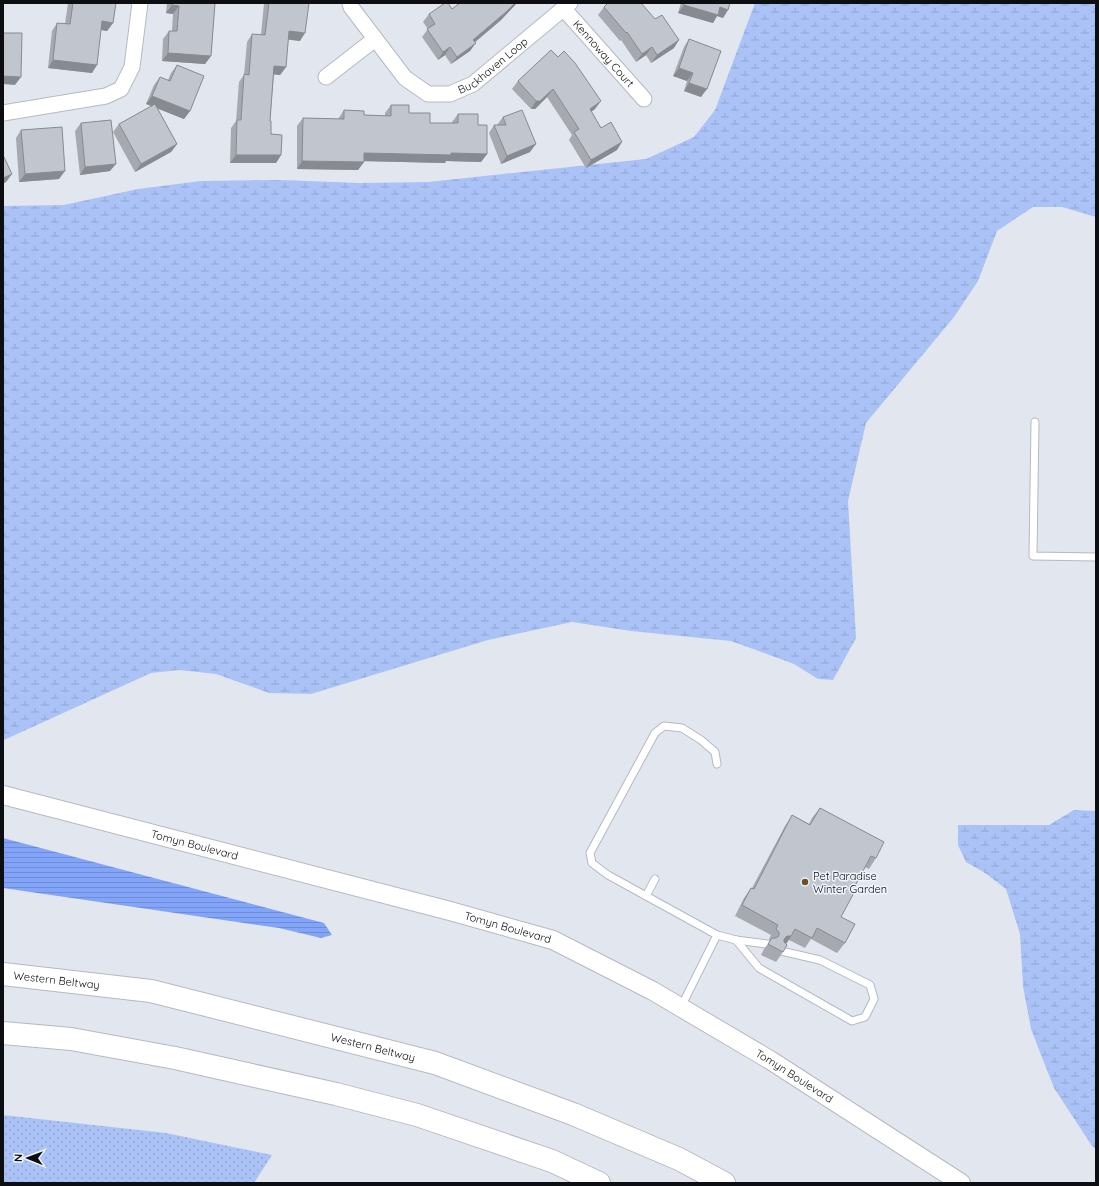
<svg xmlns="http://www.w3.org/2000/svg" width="1099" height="1186" font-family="Quicksand,sans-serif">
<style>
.wetland{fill:url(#wetland-marsh)}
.park{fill:url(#park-dots)}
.water{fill:url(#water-rules)}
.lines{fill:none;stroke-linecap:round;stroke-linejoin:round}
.service-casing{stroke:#b5b9c1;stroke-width:9}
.minor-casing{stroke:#b5b9c1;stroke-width:17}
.tertiary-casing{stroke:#b5b9c1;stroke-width:20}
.motorway-casing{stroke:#b5b9c1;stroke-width:24}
.service{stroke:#fff;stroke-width:7}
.minor{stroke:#fff;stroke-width:15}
.tertiary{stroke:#fff;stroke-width:18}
.motorway{stroke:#fff;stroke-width:22}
.wall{fill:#a6a9b0}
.shaded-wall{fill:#878a90}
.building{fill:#c1c5cd;stroke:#878a90}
.poi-dot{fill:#6c5123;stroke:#f0f4fd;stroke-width:1.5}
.labels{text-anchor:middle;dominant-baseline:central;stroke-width:3;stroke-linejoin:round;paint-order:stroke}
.street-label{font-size:11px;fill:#0c0e11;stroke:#f0f4fd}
.poi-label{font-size:11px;fill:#0c0e11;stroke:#f0f4fd;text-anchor:start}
</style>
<defs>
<pattern id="wetland-marsh" width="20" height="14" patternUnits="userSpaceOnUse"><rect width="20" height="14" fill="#abc2f6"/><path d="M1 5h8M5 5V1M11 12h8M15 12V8" fill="none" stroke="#92a6d2"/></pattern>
<pattern id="park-dots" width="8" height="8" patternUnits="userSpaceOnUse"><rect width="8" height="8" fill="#abc2f6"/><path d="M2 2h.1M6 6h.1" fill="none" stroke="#92a6d2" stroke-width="1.8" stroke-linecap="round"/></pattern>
<pattern id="water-rules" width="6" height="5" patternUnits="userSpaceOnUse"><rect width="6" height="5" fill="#82a5f9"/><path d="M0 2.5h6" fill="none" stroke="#6f8dd4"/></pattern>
</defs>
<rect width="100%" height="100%" fill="#e2e7ef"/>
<g class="wetland">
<polygon points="755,3 1096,3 1096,217 1062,207 1033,207 997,231 978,281 954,317 866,423 848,501 856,638 833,680 818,679 794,664 731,641 631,631 572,622 488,640 311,694 269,693 216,674 179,670 151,673 4,740 3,740 3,206 64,205 138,189 201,181 280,180 360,183 428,182 646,159 694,137 715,110"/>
<polygon points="1074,810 1096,811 1096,1149 1092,1146 1054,1088 1031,1029 1023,986 1020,934 1006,889 985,873 966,862 958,845 958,825 1049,825"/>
</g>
<polygon class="park" points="3,1115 166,1133 272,1155 254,1183 3,1183"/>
<polygon class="water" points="3,838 324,923 332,935 321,938 279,928 3,888"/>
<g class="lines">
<g class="service-casing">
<g id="service">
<polyline points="1035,422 1033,556 1096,557"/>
<polyline points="717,764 715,752 701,740 682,728 664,726 655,733 590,853 592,863 608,875 717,935"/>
<polyline points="646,896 655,879"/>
<polyline points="736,940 759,968 852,1021 865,1017 874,999 870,985 820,960 781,951"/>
<polyline points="681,1007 717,935 736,940 767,944"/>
</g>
</g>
<g class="minor-casing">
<g id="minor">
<path id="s1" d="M350 3 351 7 405 78 428 94H450L473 84 570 3"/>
<path id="s2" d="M563 8 644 99"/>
<polyline points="326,77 375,39"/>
<polyline points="3,113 106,96 121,89 132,67 140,3"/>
</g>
</g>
<g class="tertiary-casing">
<g id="tertiary">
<path id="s3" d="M3 795 450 911 553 940 653 991 770 1060 961 1183"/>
</g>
</g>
<g class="motorway-casing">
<g id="motorway">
<path id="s4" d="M3 974 151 991 435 1063 573 1114 679 1159 724 1183"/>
<polyline points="3,1033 71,1039 175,1058 336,1094 417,1115 552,1161 599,1183"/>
</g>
</g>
<use href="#service" class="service"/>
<use href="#minor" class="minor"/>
<use href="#tertiary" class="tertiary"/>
<use href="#motorway" class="motorway"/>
</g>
<g class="wall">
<polygon points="68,3 116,3 113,23 107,31 101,30 92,73 48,68 52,31 57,23 65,24"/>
<polygon points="167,3 216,3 215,5 211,56 205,64 162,61 163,39 169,31 172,31 173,14 166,13"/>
<polygon points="264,3 309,3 300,41 288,39 286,67 280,75 274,74 270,121 271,134 281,155 276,163 230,163 231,128 236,121 239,82 244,75 247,42 252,34 261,35"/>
<polygon points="460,3 517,3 501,20 475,42 470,51 451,64 445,55 438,60 422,37 428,29 423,22 429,14 452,9"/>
<polygon points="681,3 730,3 723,18 717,16 713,23 678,13"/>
<polygon points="604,7 674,48 651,63 646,55 636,62 621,40 620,41 598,15"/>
<polygon points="689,39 701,97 684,91 687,81 673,76 684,47"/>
<polygon points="551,50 595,109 591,112 601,128 617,150 586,168 569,140 572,135 547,97 535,109 531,109 512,89 518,81"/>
<polygon points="177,65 190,111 184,119 157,108 177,144 171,152 135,172 113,132 119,124 152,106 146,104 154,85 160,77 168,80 171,73"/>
<polygon points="391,105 430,123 452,123 452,122 458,114 478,125 487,154 481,162 446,161 445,163 364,161 364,162 358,170 297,169 297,126 303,118 338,119 344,110 364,115 385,116 385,113"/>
<polygon points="503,117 530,152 501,164 489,133 494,125 497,125"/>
<polygon points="81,123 110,171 80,175 75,131"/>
<polygon points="21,130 59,179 19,182 16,138"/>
<polygon points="820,808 876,858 869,869 865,867 855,886 841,917 845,943 837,953 811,939 805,948 789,940 786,944 783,952 776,962 761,955 764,949 770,941 769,939 771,935 735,916 744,898 751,888 752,888 785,826 792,815 809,824 812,818"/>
</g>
<g class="shaded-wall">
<polygon points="515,3 517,3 501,20 468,48 473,40"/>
<polygon points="172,5 179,6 173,14 166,13"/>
<polygon points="684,5 720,7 728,10 723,18 717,16 713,23 678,13"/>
<polygon points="102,21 113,23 107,31 96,29"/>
<polygon points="289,31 305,33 300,41 283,39"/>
<polygon points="679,40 674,48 651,63 657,55"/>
<polygon points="476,43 470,51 451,64 457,57"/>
<polygon points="450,47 445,55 438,60 443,52"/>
<polygon points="652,47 646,55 636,62 642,54"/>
<polygon points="168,53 211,56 205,64 162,61"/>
<polygon points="53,60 97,65 92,73 48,68"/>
<polygon points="274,66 286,67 280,75 269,74"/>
<polygon points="679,68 693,73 687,81 673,76"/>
<polygon points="3,76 21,77 15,85 3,84"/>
<polygon points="689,83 707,89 701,97 684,91"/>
<polygon points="553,89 547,97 535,109 531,109 536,101"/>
<polygon points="152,96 190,111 184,119 146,104"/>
<polygon points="601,101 595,109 584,117 590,109"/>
<polygon points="622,142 617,150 586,168 591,160"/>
<polygon points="177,144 171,152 135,172 141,164"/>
<polygon points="536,144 530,152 501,164 507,156"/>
<polygon points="364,153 451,153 487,154 481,162 446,161 445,163 358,161"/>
<polygon points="236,155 281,155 276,163 230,163"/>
<polygon points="302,161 364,162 358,170 297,169"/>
<polygon points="116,164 110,171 80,175 85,167"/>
<polygon points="65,171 59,179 19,182 25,174"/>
<polygon points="12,174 6,182 3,184 3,178"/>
<polygon points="787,936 791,936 784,947 779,946 776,950"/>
</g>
<g class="building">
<polygon points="73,3 116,3 113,23 102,21 97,65 53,60 57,23 70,24"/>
<polygon points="172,3 215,3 211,56 168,53 169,31 177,31 179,6 172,5"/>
<polygon points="269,3 309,3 305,33 289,31 286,67 274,66 270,121 271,121 271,134 282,135 281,155 236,155 237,120 241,120 244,74 249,75 252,34 265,35"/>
<polygon points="445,3 448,3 452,9 460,3 515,3 506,12 473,40 476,43 457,57 450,47 443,52 427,29 435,24 429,14"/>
<polygon points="608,3 641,3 655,19 662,15 679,40 657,55 652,47 642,54 627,32 626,33 604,7"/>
<polygon points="684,3 730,3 728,10 720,7 718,15 684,5"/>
<polygon points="3,33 22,33 21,77 3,76"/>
<polygon points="689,39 721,51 707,89 689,83 693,73 679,68"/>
<polygon points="551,50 558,57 564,51 575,63 601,101 590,109 601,128 611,122 622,142 591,160 574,132 579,129 553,89 540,101 536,101 518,81"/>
<polygon points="177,65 204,76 190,111 152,96 160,77 170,81"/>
<polygon points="155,104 177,144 141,164 119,124"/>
<polygon points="391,105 409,105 409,113 430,113 430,123 458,123 458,114 478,114 478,125 487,125 487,154 451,153 451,155 364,153 364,162 302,161 303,118 344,119 344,110 364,111 364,115 391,116"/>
<polygon points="522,110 536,144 507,156 494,125 506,125 503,117"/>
<polygon points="111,120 116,164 85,167 81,123"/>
<polygon points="62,127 65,171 25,174 21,130"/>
<polygon points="3,155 12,174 3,178"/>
<polygon points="820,808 884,842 876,858 871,856 855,886 857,887 841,917 855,924 845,943 817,928 812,938 795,929 791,936 787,936 784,939 784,942 787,945 783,952 768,944 772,938 776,938 779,936 779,932 776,929 778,925 742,905 751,888 754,889 792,815 810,825"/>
</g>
<circle class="poi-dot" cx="805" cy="882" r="4"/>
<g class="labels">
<g class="street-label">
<text stroke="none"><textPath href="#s2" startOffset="61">Kennoway Court</textPath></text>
<text stroke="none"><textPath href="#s1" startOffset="195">Buckhaven Loop</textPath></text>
<text stroke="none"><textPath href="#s3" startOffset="198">Tomyn Boulevard</textPath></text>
<text stroke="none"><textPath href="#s3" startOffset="522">Tomyn Boulevard</textPath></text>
<text stroke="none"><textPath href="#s4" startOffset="54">Western Beltway</textPath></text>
<text stroke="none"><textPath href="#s4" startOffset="378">Western Beltway</textPath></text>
<text stroke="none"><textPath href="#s3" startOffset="846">Tomyn Boulevard</textPath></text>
</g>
<g class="poi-label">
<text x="813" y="876">Pet Paradise<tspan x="813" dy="13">Winter Garden</tspan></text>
</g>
</g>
<rect width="1099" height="1186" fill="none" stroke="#0c0e11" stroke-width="8"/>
<g transform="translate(28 1158) rotate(271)" stroke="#f0f4fd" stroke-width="3" paint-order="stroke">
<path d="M0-3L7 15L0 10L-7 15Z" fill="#0c0e11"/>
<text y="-6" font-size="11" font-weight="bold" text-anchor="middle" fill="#0c0e11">N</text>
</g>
</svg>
